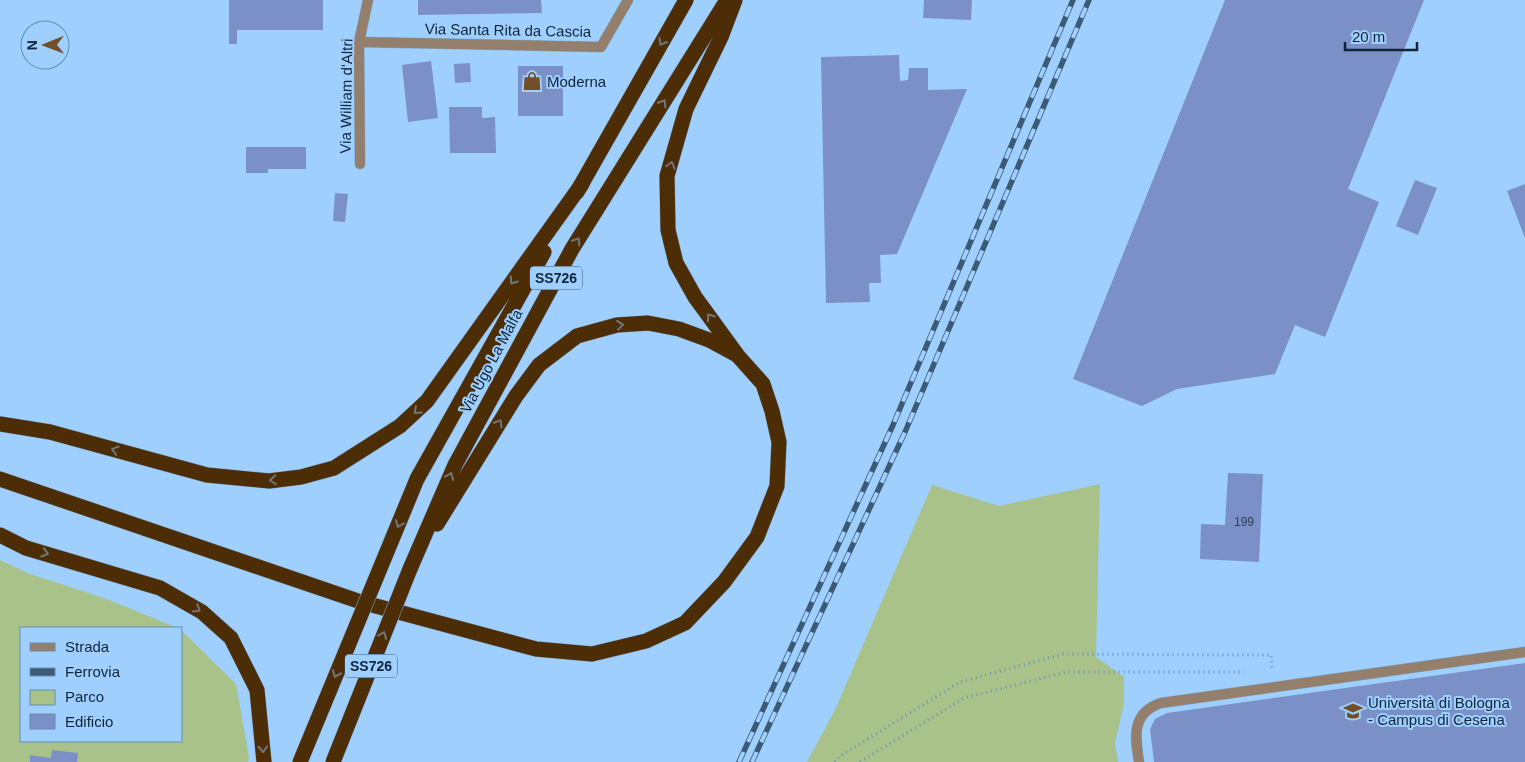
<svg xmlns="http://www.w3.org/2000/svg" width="1525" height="762" font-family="Helvetica,sans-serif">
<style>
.green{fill:#a9c28a}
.building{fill:#7b90c7}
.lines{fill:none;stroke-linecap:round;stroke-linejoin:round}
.lane-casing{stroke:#82add7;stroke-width:11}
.street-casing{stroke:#82add7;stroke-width:11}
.highway-casing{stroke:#82add7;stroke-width:16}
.path{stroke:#6b92b7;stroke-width:3;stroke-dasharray:1 4;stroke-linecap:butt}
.lane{stroke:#937f6b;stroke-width:10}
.street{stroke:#937f6b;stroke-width:10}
.highway{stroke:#4c2d05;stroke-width:15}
.rail-casing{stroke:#3d5a75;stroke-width:5.5}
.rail{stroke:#9ecfff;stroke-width:4;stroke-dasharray:11;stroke-linecap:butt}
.highway-bridge-casing{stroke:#82add7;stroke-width:16;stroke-linecap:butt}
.highway-bridge{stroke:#4c2d05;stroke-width:15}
.oneway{stroke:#717676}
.labels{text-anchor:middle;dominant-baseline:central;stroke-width:4;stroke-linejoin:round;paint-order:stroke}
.number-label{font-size:12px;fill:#2c405b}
.shield{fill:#9ecfff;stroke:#3b5873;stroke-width:1}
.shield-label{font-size:14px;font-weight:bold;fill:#112537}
.street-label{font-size:15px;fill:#112537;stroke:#9ecfff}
.poi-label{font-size:15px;fill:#112537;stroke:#9ecfff;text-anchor:start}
</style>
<rect width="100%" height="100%" fill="#9ecfff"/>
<g class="green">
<polygon points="1100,484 1096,657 1124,677 1124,703 1115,743 1118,762 807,762 835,710 932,485 999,506"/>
<polygon points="0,560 30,574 104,598 178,628 21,628 21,741 181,741 181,630 236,684 249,757 248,762 0,762"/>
</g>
<g class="building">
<polygon points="229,0 323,0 323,30 237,30 237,44 229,44"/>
<polygon points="418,0 541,0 542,13 418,15"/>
<polygon points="924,0 972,0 971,20 923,18"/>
<polygon points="1225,0 1424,0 1348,189 1379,202 1325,337 1295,325 1275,374 1177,389 1142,406 1073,379"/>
<polygon points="899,55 900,81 908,80 909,68 928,68 928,90 967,89 897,254 880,255 881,283 869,283 870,302 826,303 821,57"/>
<polygon points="431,61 438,118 408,122 402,65"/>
<polygon points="470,63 471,82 455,83 454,64"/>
<rect x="518" y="66" width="45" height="50"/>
<polygon points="449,107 482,107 482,118 495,117 496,153 450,153"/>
<polygon points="246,147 306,147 306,169 268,169 268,173 246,173"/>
<polygon points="1415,180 1437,188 1418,235 1396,226"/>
<polygon points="1525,184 1525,238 1507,191"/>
<polygon points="335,193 348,194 345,222 333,221"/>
<polygon points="1228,473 1263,474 1259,562 1200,559 1201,524 1225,525"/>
<polygon points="1525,663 1525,762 1154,762 1150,729 1155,719 1167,713"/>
<polygon points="52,750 78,753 77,762 30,762 30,755 51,758"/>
</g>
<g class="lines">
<g class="lane-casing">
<path id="lane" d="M1139 762C1135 737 1131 713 1161 703L1525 652"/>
</g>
<g class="street-casing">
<g id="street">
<polyline points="359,42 601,47 628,0"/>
<polyline points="360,164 359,42 368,0"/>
</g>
</g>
<g class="highway-casing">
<g id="highway">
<polyline points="577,192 686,0"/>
<polyline points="0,424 50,432 207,475 269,481 301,477 334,468 400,426 427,401 582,184"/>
<polyline points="0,479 361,602 536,649 592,654 646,641 685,623 724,582 757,537 777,486 779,442 772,411 763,384 738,356 695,297 676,263 668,230 667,176 686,109 721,37 735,0"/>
<polyline points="417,479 544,252"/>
<polyline points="437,524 516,396 539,365 577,336 617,325 648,323 679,329 709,340 735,354"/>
<polyline points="0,535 26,548 160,588 202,612 231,638 257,690 264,762"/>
<polyline points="410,569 455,465 572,249 727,0"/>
</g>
</g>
<g class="path">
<polyline points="835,762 840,756 960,682 1063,654 1271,655 1272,671"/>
<polyline points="860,762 964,698 1066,672 1244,672"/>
</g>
<use href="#lane" class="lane"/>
<use href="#street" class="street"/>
<use href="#highway" class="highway"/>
<g class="rail-casing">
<g id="rail">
<polyline points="739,762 893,425 1073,0"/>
<polyline points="752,762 905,432 1089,0"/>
</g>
</g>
<use href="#rail" class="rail"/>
<g class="highway-bridge-casing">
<g id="highway-bridge">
<polyline points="300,762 417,479"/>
<polyline points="333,762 410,569"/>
</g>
</g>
<use href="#highway-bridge" class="highway-bridge"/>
</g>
<defs><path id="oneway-chevron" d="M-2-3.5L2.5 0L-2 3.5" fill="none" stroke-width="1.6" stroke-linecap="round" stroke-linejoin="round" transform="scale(1.25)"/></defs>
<g class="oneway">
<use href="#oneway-chevron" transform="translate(662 42) rotate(120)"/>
<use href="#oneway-chevron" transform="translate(663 103) rotate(-58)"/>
<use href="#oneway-chevron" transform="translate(671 165) rotate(-74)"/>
<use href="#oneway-chevron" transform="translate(577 241) rotate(-58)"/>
<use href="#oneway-chevron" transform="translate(513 281) rotate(125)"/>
<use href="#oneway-chevron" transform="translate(710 317) rotate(-126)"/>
<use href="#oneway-chevron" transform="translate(620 325) rotate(-7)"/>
<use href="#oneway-chevron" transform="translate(417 411) rotate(138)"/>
<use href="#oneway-chevron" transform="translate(499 423) rotate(-58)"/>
<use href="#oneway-chevron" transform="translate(115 450) rotate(-164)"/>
<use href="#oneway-chevron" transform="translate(450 476) rotate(-67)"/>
<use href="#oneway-chevron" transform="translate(273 480) rotate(175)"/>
<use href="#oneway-chevron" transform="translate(399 524) rotate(113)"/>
<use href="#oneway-chevron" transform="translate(45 553) rotate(17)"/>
<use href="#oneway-chevron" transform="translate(197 609) rotate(32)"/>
<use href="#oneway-chevron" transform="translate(383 635) rotate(-68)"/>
<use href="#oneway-chevron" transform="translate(336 674) rotate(113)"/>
<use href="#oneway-chevron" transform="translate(263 749) rotate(87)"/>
</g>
<defs>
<g id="shop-bare" transform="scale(1.5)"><path d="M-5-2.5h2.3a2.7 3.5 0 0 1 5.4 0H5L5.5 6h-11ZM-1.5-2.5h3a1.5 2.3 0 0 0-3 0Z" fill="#724f28" stroke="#9ecfff" stroke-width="2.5" paint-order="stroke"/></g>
<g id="university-bare" transform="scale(1.5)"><path d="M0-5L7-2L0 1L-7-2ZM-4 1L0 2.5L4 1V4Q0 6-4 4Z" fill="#724f28" stroke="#9ecfff" stroke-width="2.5" paint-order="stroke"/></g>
</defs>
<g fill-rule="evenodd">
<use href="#shop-bare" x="532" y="81"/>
<use href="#university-bare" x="1353" y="711"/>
</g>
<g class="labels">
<g class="number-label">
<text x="1244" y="522">199</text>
</g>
<g class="shield">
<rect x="530" y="266.5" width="52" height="23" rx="4"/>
<rect x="345" y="654.5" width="52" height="23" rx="4"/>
</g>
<g class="shield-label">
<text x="556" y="278">SS726</text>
<text x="371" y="666">SS726</text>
</g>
<g class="street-label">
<text transform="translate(508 30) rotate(1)">Via Santa Rita da Cascia</text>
<text transform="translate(346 96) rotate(-89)">Via William d'Altri</text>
<text transform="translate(491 361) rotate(-62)">Via Ugo La Malfa</text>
</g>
<g class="poi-label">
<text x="547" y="81">Moderna</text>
<text x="1368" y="702">Università di Bologna<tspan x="1368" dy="17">- Campus di Cesena</tspan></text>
</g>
</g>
<rect x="20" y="627" width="162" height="115" fill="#9ecfff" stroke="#668baf"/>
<rect x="30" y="643" width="25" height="8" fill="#937f6b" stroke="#668baf"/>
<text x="65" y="652" font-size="15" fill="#112537">Strada</text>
<rect x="30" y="668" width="25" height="8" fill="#3d5a75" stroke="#668baf"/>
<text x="65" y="677" font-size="15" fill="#112537">Ferrovia</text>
<rect x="30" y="690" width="25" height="15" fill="#a9c28a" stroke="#668baf"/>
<text x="65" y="702" font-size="15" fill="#112537">Parco</text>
<rect x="30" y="714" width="25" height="15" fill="#7b90c7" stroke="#668baf"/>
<text x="65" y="727" font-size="15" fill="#112537">Edificio</text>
<g transform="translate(45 45) rotate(269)"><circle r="24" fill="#9ecfff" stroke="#668baf"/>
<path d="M0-4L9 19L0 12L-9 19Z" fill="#724f28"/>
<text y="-8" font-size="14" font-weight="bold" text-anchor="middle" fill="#112537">N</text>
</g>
<path d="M1345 42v8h72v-8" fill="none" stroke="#112537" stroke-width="2.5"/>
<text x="1352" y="42" font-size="15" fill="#112537" stroke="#9ecfff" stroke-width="4" paint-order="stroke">20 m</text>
</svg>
